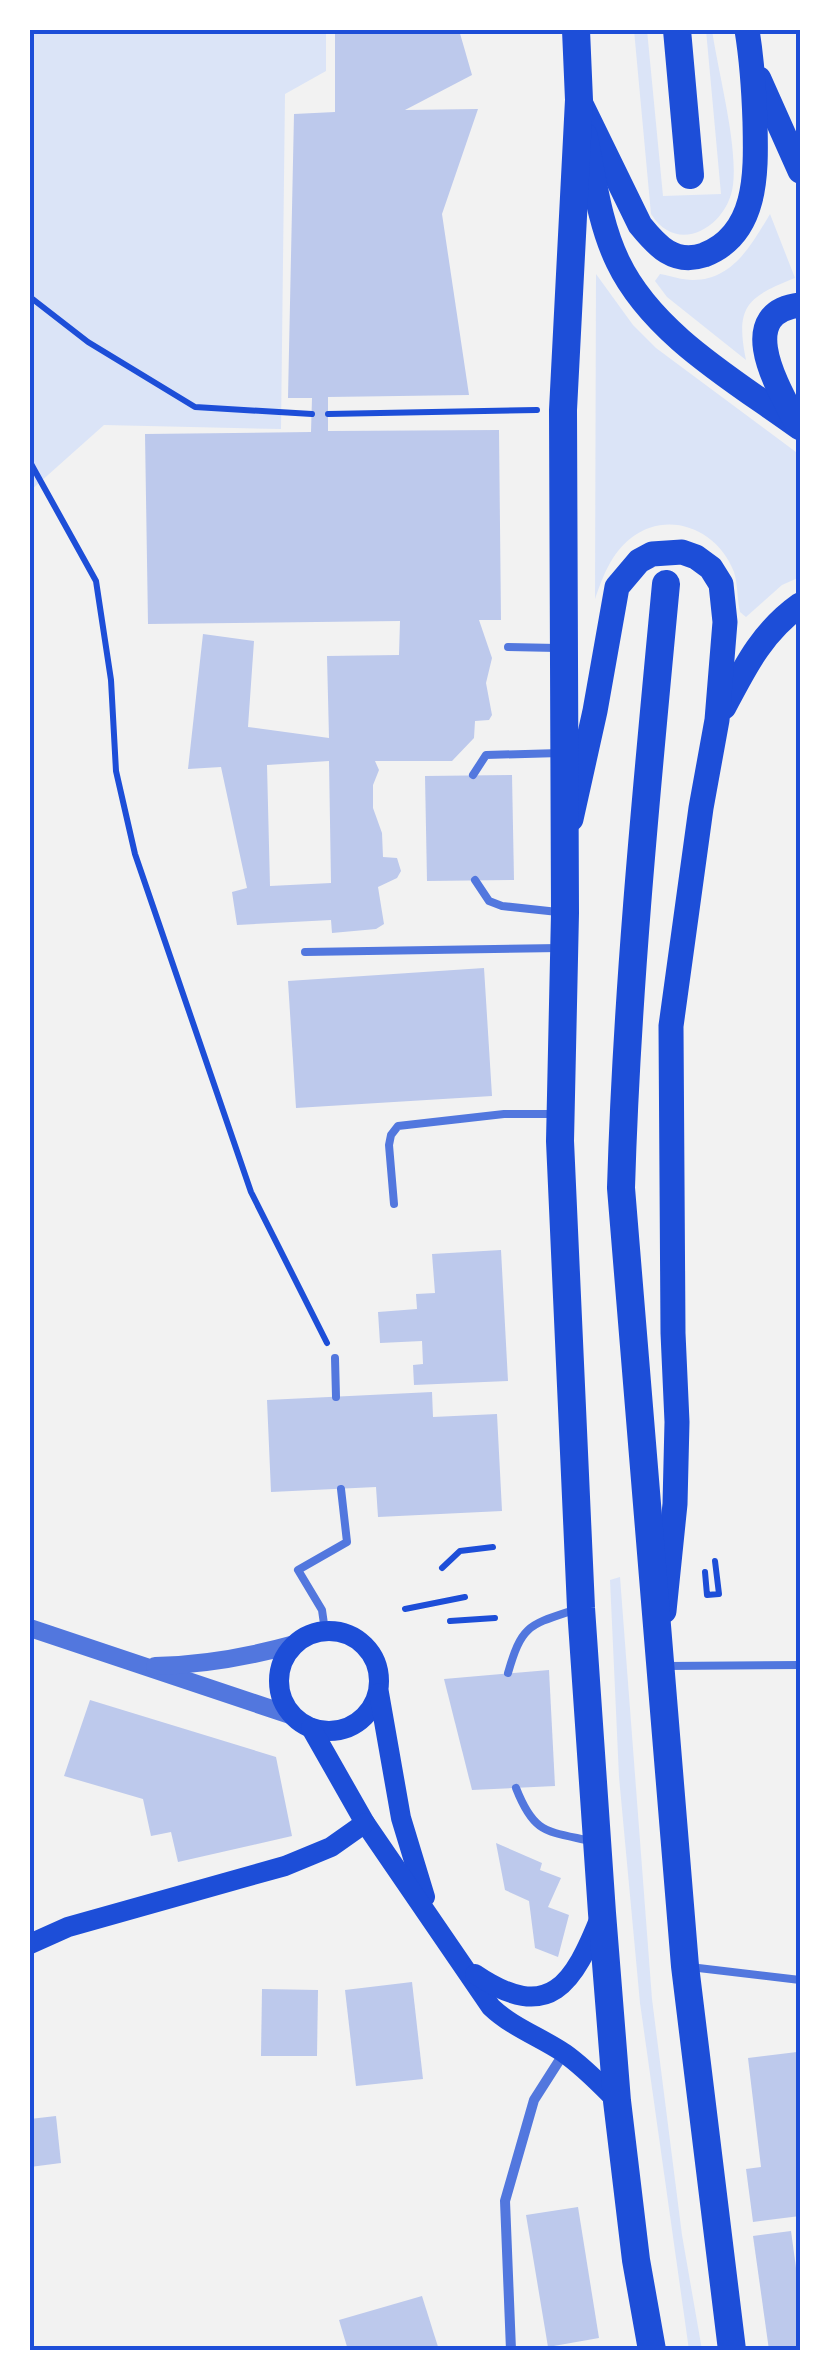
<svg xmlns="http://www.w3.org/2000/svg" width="830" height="2380" font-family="Barlow,sans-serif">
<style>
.green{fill:#dbe4f7}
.building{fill:#bdc9ec;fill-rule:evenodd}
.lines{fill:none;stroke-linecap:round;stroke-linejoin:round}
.path{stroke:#1d4ed8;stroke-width:6}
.service{stroke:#5277de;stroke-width:8}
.minor{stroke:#5277de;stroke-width:10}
.tertiary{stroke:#5277de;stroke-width:18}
.secondary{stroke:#1d4ed8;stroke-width:20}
.primary{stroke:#1d4ed8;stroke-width:25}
.trunk{stroke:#1d4ed8;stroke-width:28}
.neatline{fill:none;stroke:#1d4ed8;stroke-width:4}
</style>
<rect width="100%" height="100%" fill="#f2f2f2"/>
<g class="green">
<polygon points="40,30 326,30 326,71 285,94 281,429 104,425 30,491 30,36"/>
<path d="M634 30H647L663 196 721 194 706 30H712C718 72 738 145 733 185 728 226 678 257 651 214Z"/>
<path d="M770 214 795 278C747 297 735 306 746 360L667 297 655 281 660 274C671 276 682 280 693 280 733 280 752 244 770 214Z"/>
<path d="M596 274 633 325 656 348 800 455V577L782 585 746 617 740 612C737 599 738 585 734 572 718 530 669 509 631 538 611 554 603 576 595 599Z"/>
<polygon points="620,1577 652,1999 682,2235 702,2350 689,2350 640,2003 619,1777 610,1580"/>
</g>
<g class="building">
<path d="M335 30H459L472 75 405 110 478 109 442 214 469 395 328 397V431L499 430 501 620H479L492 658 486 683 492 715 489 720 475 721 474 738 452 761H375L379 770 373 785V808L382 833 383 857 397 858 401 871 397 878 378 887 384 924 376 929 332 933 331 920 237 925 232 892 247 888 221 767 188 769 203 634 254 641 248 727 329 738 327 656 399 655 400 621 148 624 145 434 311 432 312 398H288L294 114 335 112ZM329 761 331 883 270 886 267 765Z"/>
<polygon points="512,775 514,880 427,881 425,776"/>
<polygon points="484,968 492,1096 296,1108 288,981"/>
<polygon points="501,1250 508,1381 414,1385 413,1365 423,1364 422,1341 380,1343 378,1312 417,1309 416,1294 435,1293 432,1254"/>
<polygon points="432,1392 433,1417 497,1414 502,1511 378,1517 376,1487 271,1492 267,1400"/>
<polygon points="549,1670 555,1786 472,1790 444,1679"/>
<polygon points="90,1700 276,1757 292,1836 178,1862 171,1832 151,1836 143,1799 64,1776"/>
<polygon points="496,1843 542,1863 540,1870 561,1878 548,1907 569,1915 558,1957 535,1948 529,1901 505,1890"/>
<polygon points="412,1982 423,2079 356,2086 345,1990"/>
<polygon points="262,1989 318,1990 317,2056 261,2056"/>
<polygon points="797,2052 800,2080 800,2216 753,2222 746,2169 761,2167 748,2058"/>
<polygon points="56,2116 61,2163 30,2167 30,2119"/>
<polygon points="578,2207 599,2338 548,2347 526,2215"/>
<polygon points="791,2231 800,2297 800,2350 769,2350 753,2236"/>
<polygon points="422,2296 439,2350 348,2350 339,2320"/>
</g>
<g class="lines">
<g class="path">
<polyline points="30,297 88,342 195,407 312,414"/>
<polyline points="328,414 537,410"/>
<polyline points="30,462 96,581 111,680 116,771 135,854 251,1192 327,1343"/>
<polyline points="442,1568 460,1551 493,1547"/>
<polyline points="705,1572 707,1595 719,1594 715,1561"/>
<polyline points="405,1609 465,1597"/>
<polyline points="450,1621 495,1618"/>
</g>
<g class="service">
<polyline points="508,647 557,648"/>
<polyline points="473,775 486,755 560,753"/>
<polyline points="475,880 489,901 502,906 558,912"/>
<polyline points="305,952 560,948"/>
<polyline points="394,1204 389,1145 391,1135 398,1126 504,1114 556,1114"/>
<polyline points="335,1358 336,1397"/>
<polyline points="325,1631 322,1610 298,1570 347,1542 341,1489"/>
<polyline points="666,1666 800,1665"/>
<path d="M508 1673C522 1624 529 1625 577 1609"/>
<path d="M516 1788C534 1834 546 1831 591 1841"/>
<polyline points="690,1967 800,1980"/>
</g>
<polyline class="minor" points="511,2350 505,2201 534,2100 564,2053"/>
<g class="tertiary">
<polyline points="30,1628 293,1716"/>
<path d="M155 1666C204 1665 248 1657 295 1644"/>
</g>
<g class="secondary">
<circle cx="329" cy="1681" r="50"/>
<polyline points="379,1693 401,1818 425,1897"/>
<path d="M311 1728 365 1823 491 2007C512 2027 540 2037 564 2053 584 2067 600 2084 617 2101"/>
<polyline points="30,1944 68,1927 285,1866 331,1847 365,1823"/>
<path d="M475 1974C550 2025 574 1983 601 1915"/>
</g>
<g class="primary">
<polyline points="759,79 800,171"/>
<path d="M579 100 640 225C657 246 674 265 704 255 759 234 756 170 755 122 754 91 752 61 747 30"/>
<path d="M585 135C594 177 599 223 618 262 653 335 737 382 800 428"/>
<path d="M796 422C779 389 733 313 800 305"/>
<path d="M724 707C745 667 762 632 800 605"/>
<polyline points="571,819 595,711 617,587 639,561 652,554 682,552 696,557 711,568 721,584 725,622 717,720 701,808 671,1026 673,1333 677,1422 675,1504 664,1611"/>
</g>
<g class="trunk">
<polyline points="576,30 579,100 563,410 565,913 560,1141 581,1608 602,1913 617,2101 636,2260 652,2350"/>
<polyline points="677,30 690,175"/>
<path d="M666 584C647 785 627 986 621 1188L685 1966 732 2350"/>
</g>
</g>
<rect width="830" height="2380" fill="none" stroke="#ffffff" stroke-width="65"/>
<rect x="32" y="32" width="766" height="2316" class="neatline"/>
</svg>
